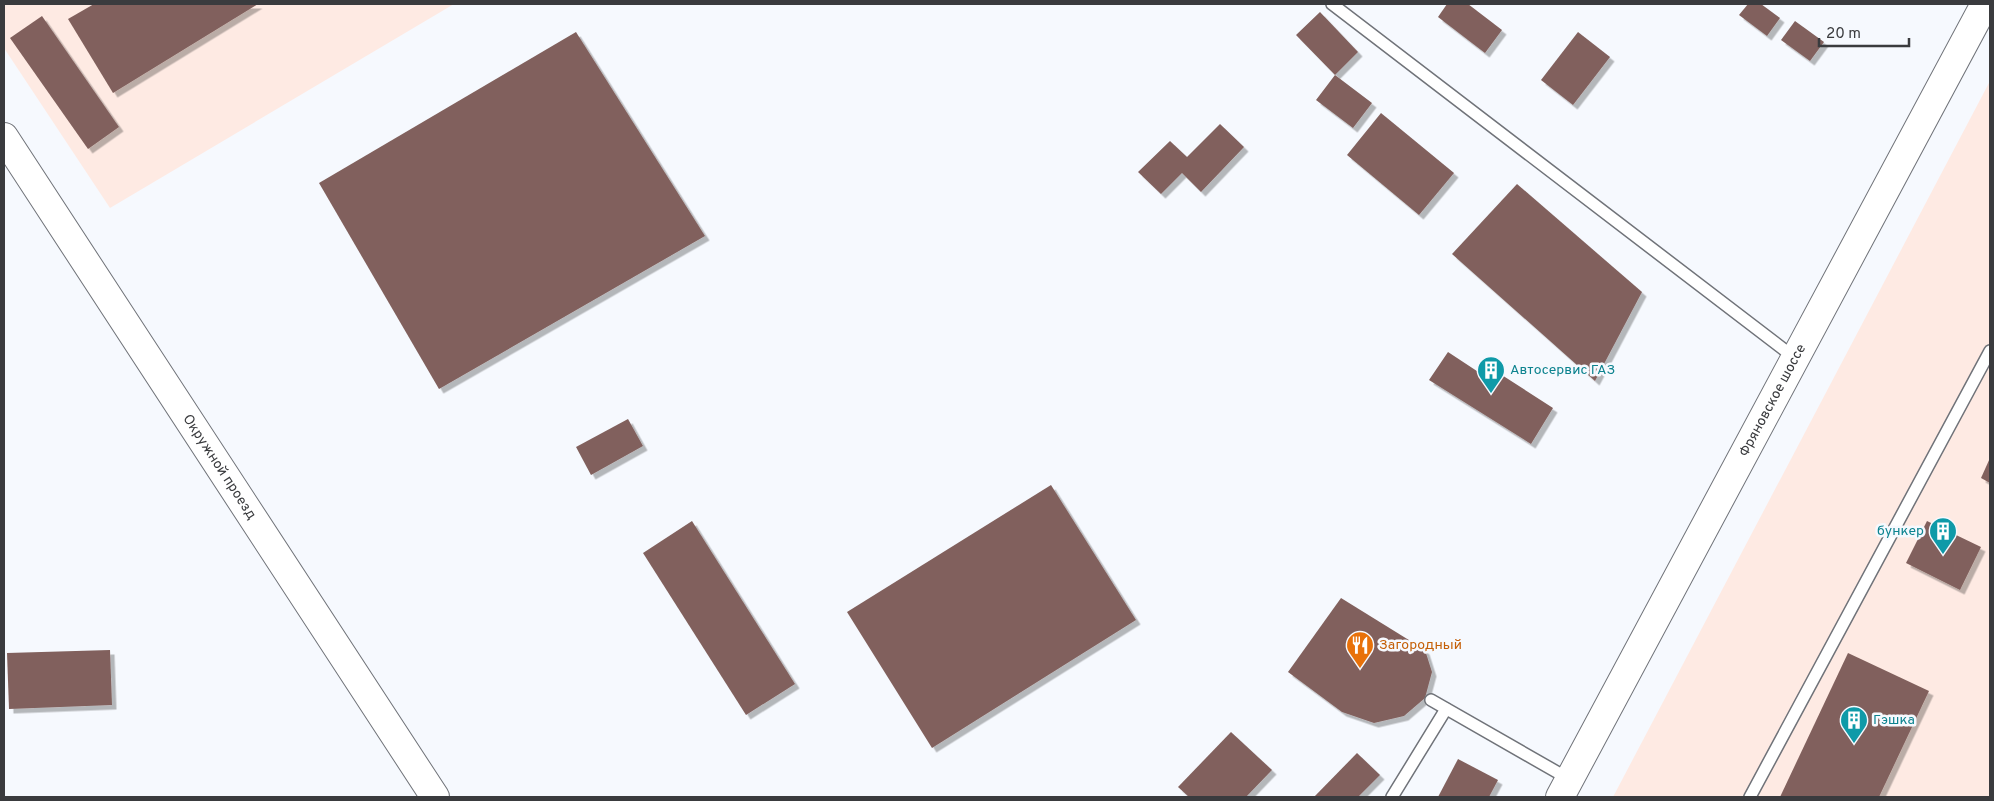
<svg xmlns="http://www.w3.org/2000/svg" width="1994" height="801" font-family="Overpass,sans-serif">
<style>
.industrial{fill:#feeae3}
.building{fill:#81615d;filter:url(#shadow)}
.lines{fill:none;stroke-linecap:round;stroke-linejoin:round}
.service-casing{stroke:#707379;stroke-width:14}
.tertiary-casing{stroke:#707379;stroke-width:30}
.primary-casing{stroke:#707379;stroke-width:30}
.service{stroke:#fff;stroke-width:11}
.tertiary{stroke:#fff;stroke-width:28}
.primary{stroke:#fff;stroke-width:28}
.labels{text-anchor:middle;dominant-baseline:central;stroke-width:5;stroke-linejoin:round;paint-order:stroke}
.culture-label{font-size:14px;fill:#0d838f;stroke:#f6f9fe;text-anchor:start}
.street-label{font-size:14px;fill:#3a3b3e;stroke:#f6f9fe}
.food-label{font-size:14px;fill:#c56008;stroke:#f6f9fe;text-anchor:start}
</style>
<defs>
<filter id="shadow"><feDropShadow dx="4.5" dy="4.5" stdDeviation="0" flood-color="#0004"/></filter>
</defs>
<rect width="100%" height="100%" fill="#f6f9fe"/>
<g class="industrial">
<polygon points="4,4 454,4 110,208 4,48"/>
<polygon points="1990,81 1990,797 1613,797"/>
</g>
<g class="building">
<polygon points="94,4 258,4 113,93 68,19"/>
<polygon points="1447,4 1468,4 1502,30 1485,53 1438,17"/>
<polygon points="1748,4 1761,4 1780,18 1767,36 1739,15"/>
<polygon points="1320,12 1358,52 1335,75 1372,103 1353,128 1316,100 1335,75 1296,35"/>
<polygon points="42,16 119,127 88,149 10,38"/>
<polygon points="1795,21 1824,42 1810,61 1781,40"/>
<polygon points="576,32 705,236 439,389 319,183"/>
<polygon points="1578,32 1610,57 1573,105 1541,80"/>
<polygon points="1381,113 1454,173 1419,215 1347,155"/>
<polygon points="1220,124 1244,147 1201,192 1182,173 1161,194 1138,172 1170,141 1187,157"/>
<polygon points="1517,184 1642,292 1595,381 1452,254"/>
<polygon points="1448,352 1489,379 1494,370 1553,408 1531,444 1429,380"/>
<polygon points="628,419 643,446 591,475 576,447"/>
<polygon points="1990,458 1990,483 1981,478"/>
<polygon points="1051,485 1136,620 932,748 847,612"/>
<polygon points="692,521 795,684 746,715 643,553"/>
<polygon points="1927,521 1981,547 1960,590 1906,563"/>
<polygon points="1341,598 1425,650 1432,672 1425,698 1404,716 1374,723 1342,712 1288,672"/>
<polygon points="110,650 112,705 9,709 7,653"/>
<polygon points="1848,653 1929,691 1879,797 1780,797"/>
<polygon points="1231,732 1272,770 1246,797 1189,797 1178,787"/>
<polygon points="1357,753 1380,775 1358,797 1314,797"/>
<polygon points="1458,759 1498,780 1489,797 1438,797"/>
</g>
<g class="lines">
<g class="service-casing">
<g id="service">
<polyline points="1332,4 1795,358"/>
<polyline points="1431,700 1569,779"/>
<polyline points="1392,797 1446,709"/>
<polyline points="1750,797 1990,351"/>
</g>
</g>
<g class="tertiary-casing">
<g id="tertiary">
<path id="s1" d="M4 137 435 797"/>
</g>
</g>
<g class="primary-casing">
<g id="primary">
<path id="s2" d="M1560 797 1985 4"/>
</g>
</g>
<use href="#service" class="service"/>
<use href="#tertiary" class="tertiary"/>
<use href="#primary" class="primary"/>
</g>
<defs>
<g id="building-pin" transform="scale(1.4375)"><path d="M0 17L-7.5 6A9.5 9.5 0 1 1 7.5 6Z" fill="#0f9aa8" stroke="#f6f9fe"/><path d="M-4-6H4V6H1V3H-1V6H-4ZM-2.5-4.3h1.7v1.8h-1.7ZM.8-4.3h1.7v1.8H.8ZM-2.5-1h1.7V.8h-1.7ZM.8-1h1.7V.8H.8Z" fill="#fff"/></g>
<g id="restaurant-pin" transform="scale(1.4375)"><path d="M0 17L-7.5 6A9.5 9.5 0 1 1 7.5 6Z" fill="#e8710a" stroke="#f6f9fe"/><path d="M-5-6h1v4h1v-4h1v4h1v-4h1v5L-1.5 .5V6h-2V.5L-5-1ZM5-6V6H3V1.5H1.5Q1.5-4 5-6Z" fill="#fff"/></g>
</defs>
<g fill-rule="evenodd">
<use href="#building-pin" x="1491" y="370"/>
<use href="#building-pin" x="1943" y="531"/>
<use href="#restaurant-pin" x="1360" y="645"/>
<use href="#building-pin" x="1854" y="720"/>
</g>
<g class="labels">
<g class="culture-label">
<text x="1510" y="370">Автосервис ГАЗ</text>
<text x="1924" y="531" text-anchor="end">бункер</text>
<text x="1873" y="720">Гэшка</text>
</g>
<g class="street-label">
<text stroke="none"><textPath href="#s2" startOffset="450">Фряновское шоссе</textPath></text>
<text stroke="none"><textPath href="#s1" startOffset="394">Окружной проезд</textPath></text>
</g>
<g class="food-label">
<text x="1379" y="645">Загородный</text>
</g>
</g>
<rect width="1994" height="801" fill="none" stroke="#3a3b3e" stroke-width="10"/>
<path d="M1819 38v8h90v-8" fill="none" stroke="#3a3b3e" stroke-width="2.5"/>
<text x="1826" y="38" font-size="15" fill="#3a3b3e" stroke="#f6f9fe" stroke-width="4" paint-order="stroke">20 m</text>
</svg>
